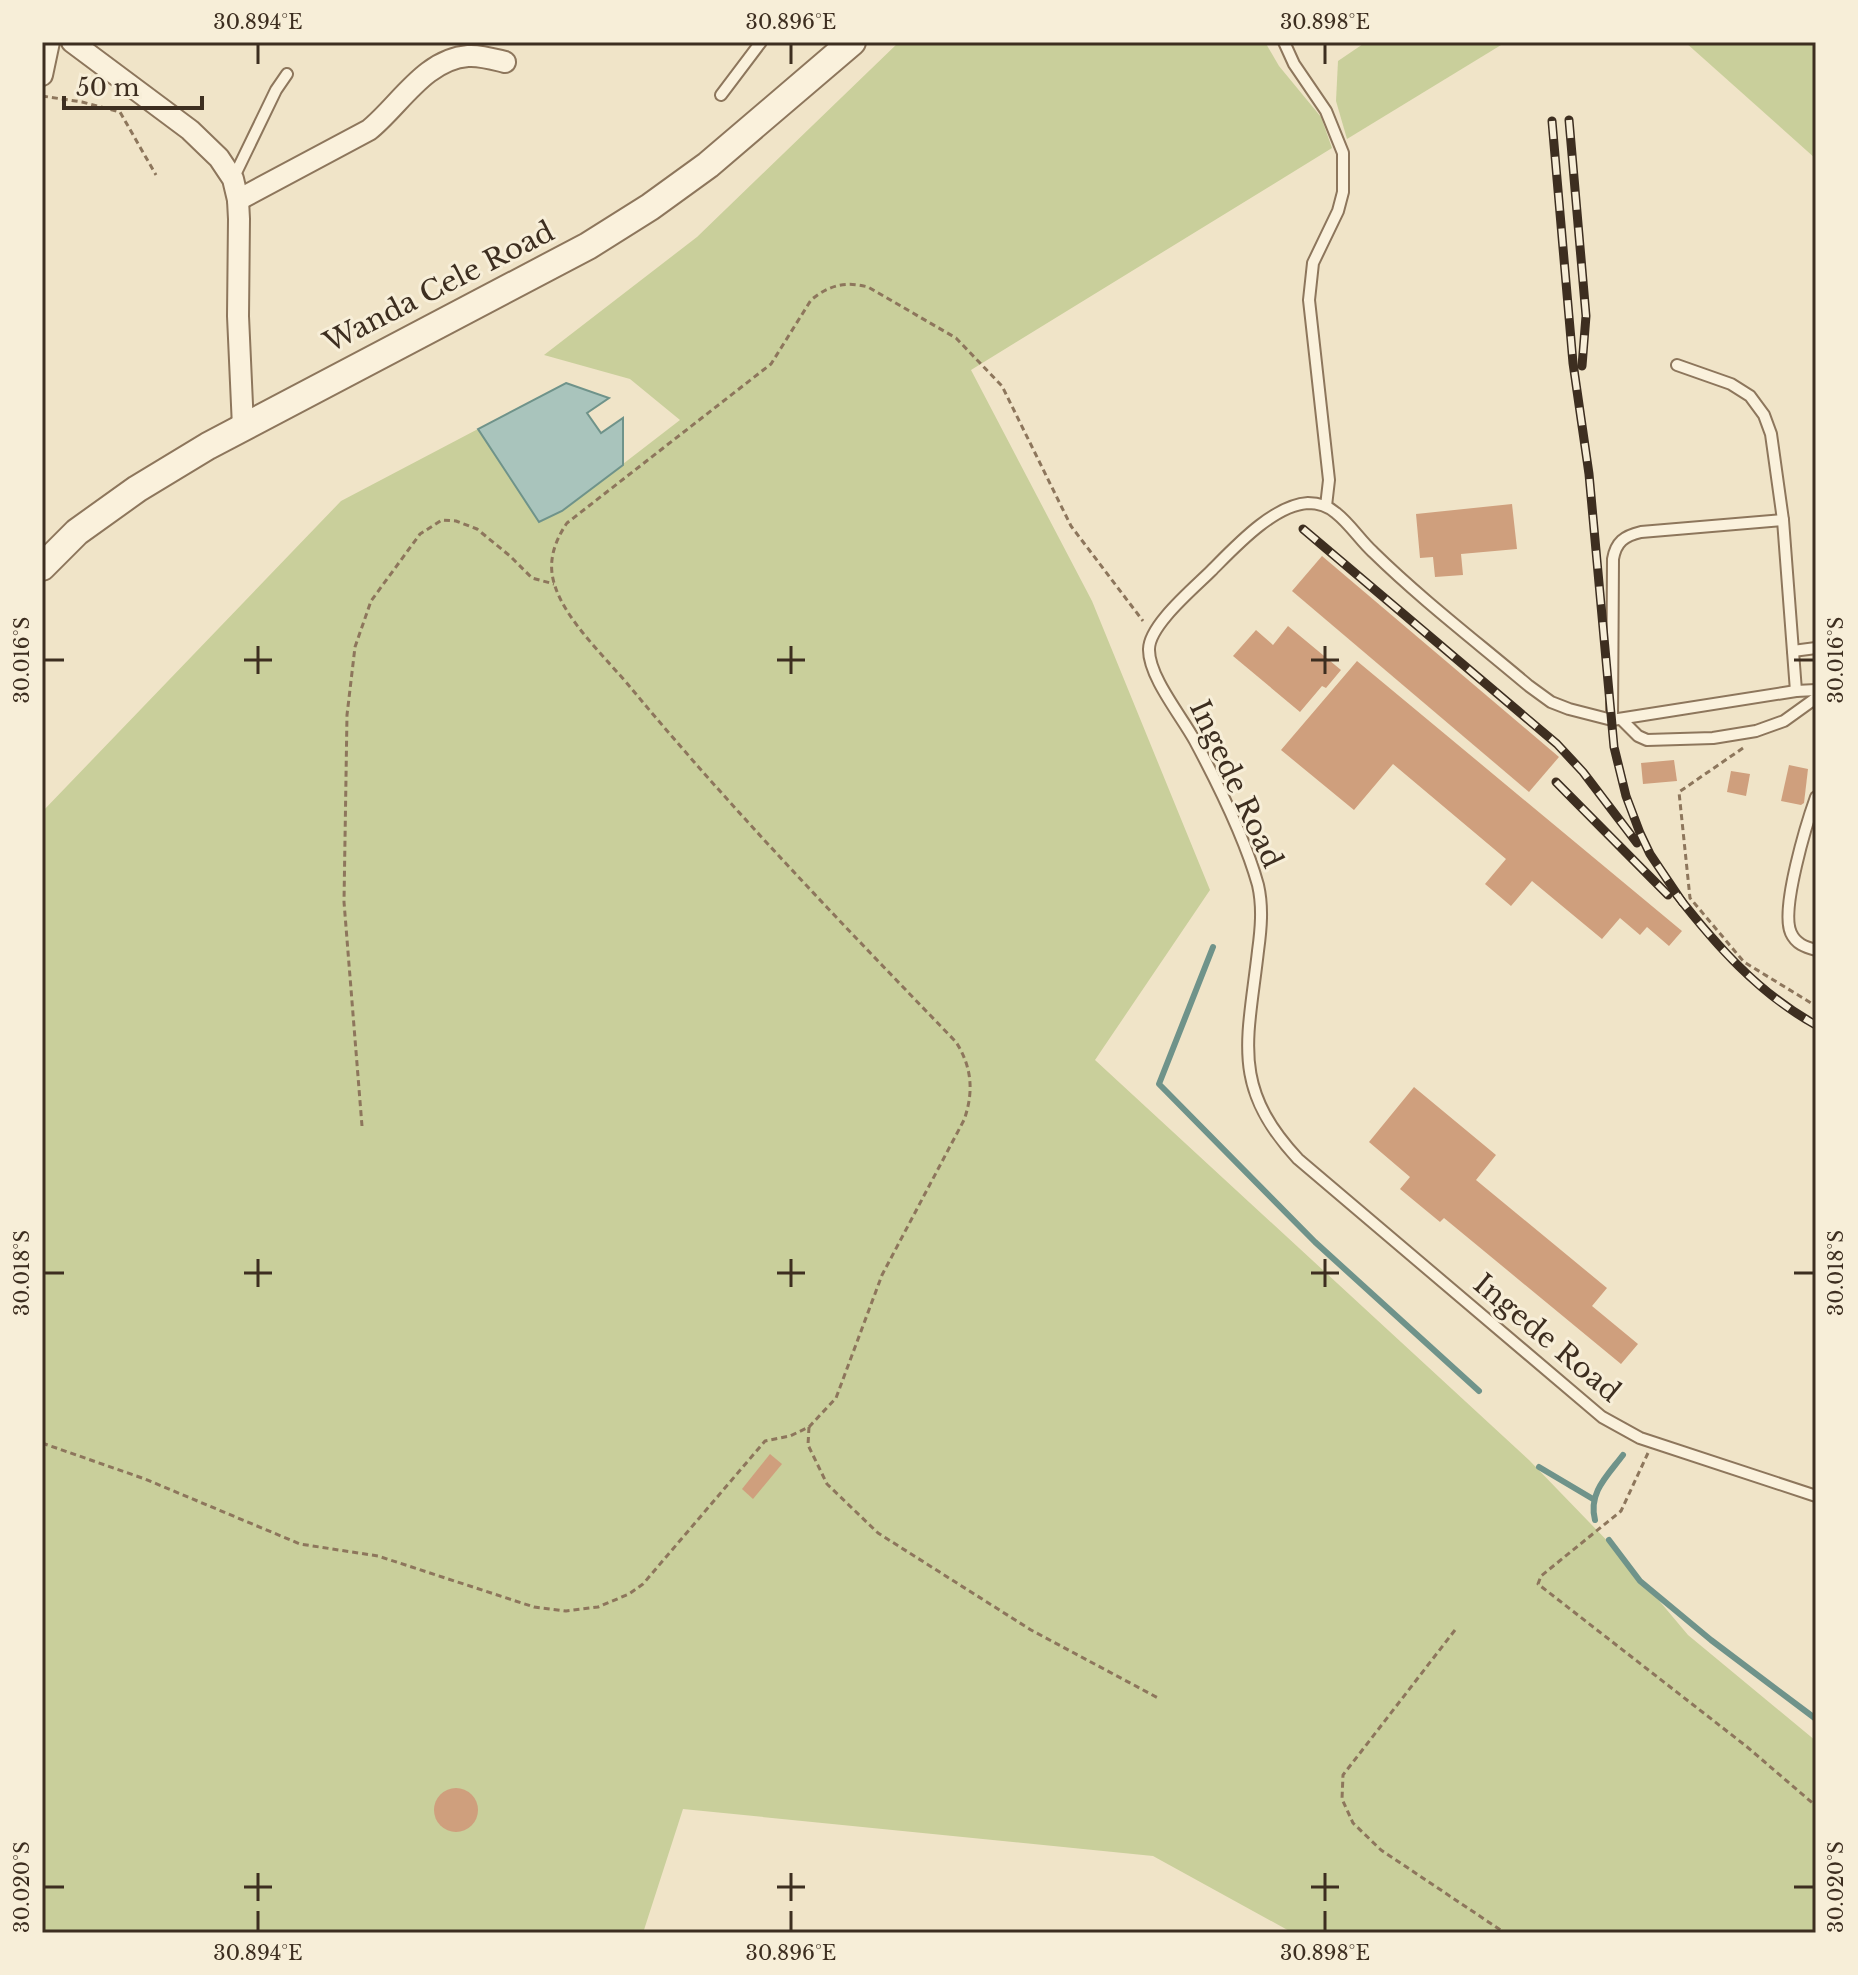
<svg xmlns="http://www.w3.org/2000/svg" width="1858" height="1975" font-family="'Libre Baskerville',serif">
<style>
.green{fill:#c9cf9b}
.water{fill:#a9c4bc;stroke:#6f938a;stroke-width:2}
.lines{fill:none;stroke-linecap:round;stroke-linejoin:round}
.stream{stroke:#6f938a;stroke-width:6}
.building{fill:#cf9f7d}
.service-casing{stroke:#8d765c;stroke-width:14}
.minor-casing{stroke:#8d765c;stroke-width:24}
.tertiary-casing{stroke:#8d765c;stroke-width:30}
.path{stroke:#8d765c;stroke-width:3;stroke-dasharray:6 4;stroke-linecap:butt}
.service{stroke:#faf1dc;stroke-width:10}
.minor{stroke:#faf1dc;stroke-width:20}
.tertiary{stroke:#faf1dc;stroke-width:26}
.rail-casing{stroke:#3d2e20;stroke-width:9}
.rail{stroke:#f7eed8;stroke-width:6;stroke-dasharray:18;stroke-linecap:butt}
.ticks{fill:none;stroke:#3d2e20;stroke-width:3}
.labels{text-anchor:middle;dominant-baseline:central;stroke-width:6;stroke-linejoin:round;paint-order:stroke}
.street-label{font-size:28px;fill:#3d2e20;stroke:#f7eed8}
.neatline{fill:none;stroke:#3d2e20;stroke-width:3}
.ticks-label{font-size:20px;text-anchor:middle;fill:#3d2e20}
</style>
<rect width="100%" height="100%" fill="#f0e4c8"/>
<g class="green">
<polygon points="899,42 1265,42 1279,66 1321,117 1332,148 971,370 1092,601 1210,890 1095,1060 1529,1460 1619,1553 1688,1635 1816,1741 1816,1933 1293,1933 1153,1856 683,1809 643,1933 42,1933 42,812 341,501 478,429 540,522 562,511 680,420 630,379 544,355 697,237"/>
<polygon points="1366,42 1506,42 1347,139 1336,101 1338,61"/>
<polygon points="1685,42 1816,42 1816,159"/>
</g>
<polygon class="water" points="566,383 609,398 587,413 601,433 623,418 623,465 562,511 539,522 478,429"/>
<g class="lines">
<g class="stream">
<polyline points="1213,947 1159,1084 1315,1242 1479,1391"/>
<polyline points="1539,1467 1593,1499"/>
<path d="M1595 1520C1588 1493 1607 1476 1623 1455"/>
<polyline points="1609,1540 1640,1581 1711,1640 1816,1719"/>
</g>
</g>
<g class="building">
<polygon points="1512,504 1517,549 1461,554 1463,575 1435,577 1433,557 1420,558 1416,514"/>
<polygon points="1322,556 1559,757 1529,792 1292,591"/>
<polygon points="1288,626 1341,670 1326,688 1322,686 1300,712 1233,656 1256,630 1273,645"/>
<polygon points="1357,661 1682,931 1669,946 1647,927 1640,935 1620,918 1602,939 1532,881 1511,906 1485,884 1506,859 1393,764 1354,810 1281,750"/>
<polygon points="1674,760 1677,781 1643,784 1641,763"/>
<polygon points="1789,765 1808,769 1804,803 1801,805 1781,801"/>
<polygon points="1731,771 1750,774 1746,796 1727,792"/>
<polygon points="1414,1087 1496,1155 1476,1180 1607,1288 1592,1306 1638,1344 1621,1364 1444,1218 1440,1222 1400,1189 1410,1177 1369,1142"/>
<polygon points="770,1454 782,1464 753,1499 742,1489"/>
<circle cx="456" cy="1810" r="22"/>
</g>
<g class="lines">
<g class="service-casing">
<g id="service">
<polyline points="1284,42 1294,64 1326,111 1343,153 1343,192 1338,211 1313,263 1309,300 1329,480 1326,506"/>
<polyline points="721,95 761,42"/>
<polyline points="233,179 276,90 287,74"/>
<polyline points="1677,365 1731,384 1750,396 1764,415 1771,434 1783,520 1796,691"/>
<polyline points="1793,651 1816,648"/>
<path d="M1816 690 1796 691 1612 720 1569 709 1551 702 1529 686C1477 642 1422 600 1373 552 1360 540 1350 524 1336 513 1328 506 1318 503 1308 503 1273 505 1234 548 1211 571 1194 588 1148 626 1149 650 1149 677 1182 717 1195 741 1218 784 1245 838 1258 885 1263 907 1261 929 1258 951 1248 1040 1230 1086 1298 1159L1602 1417 1640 1438 1816 1496"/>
<path d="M1612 720 1613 559C1616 542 1624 536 1641 532L1783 520"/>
<polyline points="1622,720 1638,736 1647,740 1713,738 1756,731 1784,721 1816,698"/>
<path d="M1816 797C1807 822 1780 910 1791 933 1796 944 1805 947 1816 950"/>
</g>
</g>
<g class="minor-casing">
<g id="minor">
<polyline points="72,42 190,130 219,158 233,179 238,200 239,219 238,316 243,427"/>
<polyline points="42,75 49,42"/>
<path d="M238 200 369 130C399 106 425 59 468 56 480 55 493 59 505 62"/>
</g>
</g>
<g class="tertiary-casing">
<polyline id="tertiary" points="42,567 77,532 137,489 208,446 588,246 650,207 708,165 852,42"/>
</g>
<g class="path">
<polyline points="42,96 82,102 120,112 156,175"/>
<polyline points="1743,748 1679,792 1690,898 1744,962 1816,1006"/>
<polyline points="362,1126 344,902 347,715 355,647 371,601 420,534 442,520 456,521 477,529 510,556 532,578 554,584"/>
<polyline points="809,1427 808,1445 827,1484 878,1533 1031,1630 1160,1699"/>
<path d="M42 1443 145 1479 300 1544 378 1556 534 1607 566 1611 598 1607 629 1594 643 1584 765 1441 790 1436 809 1427 836 1398 882 1275 964 1120C974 1092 972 1067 956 1042 845 927 733 811 631 688 607 659 566 621 555 586 547 563 554 542 567 523L771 364 811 300C829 285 846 281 868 287L956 338 1002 386 1071 526 1143 621"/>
<polyline points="1648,1453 1621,1511 1541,1576 1538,1584 1746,1746 1816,1806"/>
<polyline points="1455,1630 1343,1775 1342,1799 1353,1823 1381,1850 1505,1933"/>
</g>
<use href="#service" class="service"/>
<use href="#minor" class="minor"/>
<use href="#tertiary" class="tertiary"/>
<g class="rail-casing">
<g id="rail">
<polyline points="1569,120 1586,316 1582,366"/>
<polyline points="1552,121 1573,363 1589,474 1614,747 1626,796 1640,833 1650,854 1683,903"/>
<polyline points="1303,529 1557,744 1583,772 1637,843"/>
<polyline points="1556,782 1668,895"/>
<path d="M1676 894C1716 945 1758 993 1816 1025"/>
</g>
</g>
<use href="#rail" class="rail"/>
</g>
<path class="ticks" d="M258 44V64M791 44V64M1325 44V64M258 646V674M791 646V674M1325 646V674M44 660H64M244 660H272M777 660H805M1311 660H1339M1794 660H1814M258 1259V1287M791 1259V1287M1325 1259V1287M44 1273H64M244 1273H272M777 1273H805M1311 1273H1339M1794 1273H1814M258 1873V1901M791 1873V1901M1325 1873V1901M44 1887H64M244 1887H272M777 1887H805M1311 1887H1339M1794 1887H1814M258 1911V1931M791 1911V1931M1325 1911V1931"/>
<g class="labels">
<g class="street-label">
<text transform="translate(439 287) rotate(-27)">Wanda Cele Road</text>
<text transform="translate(1236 784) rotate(65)">Ingede Road</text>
<text transform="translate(1547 1338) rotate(40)">Ingede Road</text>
</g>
</g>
<rect width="1858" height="1975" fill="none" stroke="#f7eed8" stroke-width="88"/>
<path d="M64 96v12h138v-12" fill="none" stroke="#3d2e20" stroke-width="4"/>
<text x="76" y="96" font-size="24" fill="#3d2e20" stroke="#f7eed8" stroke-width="6" paint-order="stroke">50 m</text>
<rect x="44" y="44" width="1770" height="1887" class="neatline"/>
<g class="ticks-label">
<text x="258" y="29">30.894°E</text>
<text x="791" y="29">30.896°E</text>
<text x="1325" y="29">30.898°E</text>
<text transform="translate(22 660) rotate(-90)" y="7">30.016°S</text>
<text transform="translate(1836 660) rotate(-90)" y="7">30.016°S</text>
<text transform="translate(22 1273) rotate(-90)" y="7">30.018°S</text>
<text transform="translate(1836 1273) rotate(-90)" y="7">30.018°S</text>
<text transform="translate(22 1887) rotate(-90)" y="7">30.020°S</text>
<text transform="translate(1836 1887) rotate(-90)" y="7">30.020°S</text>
<text x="258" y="1960">30.894°E</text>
<text x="791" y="1960">30.896°E</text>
<text x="1325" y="1960">30.898°E</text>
</g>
</svg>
